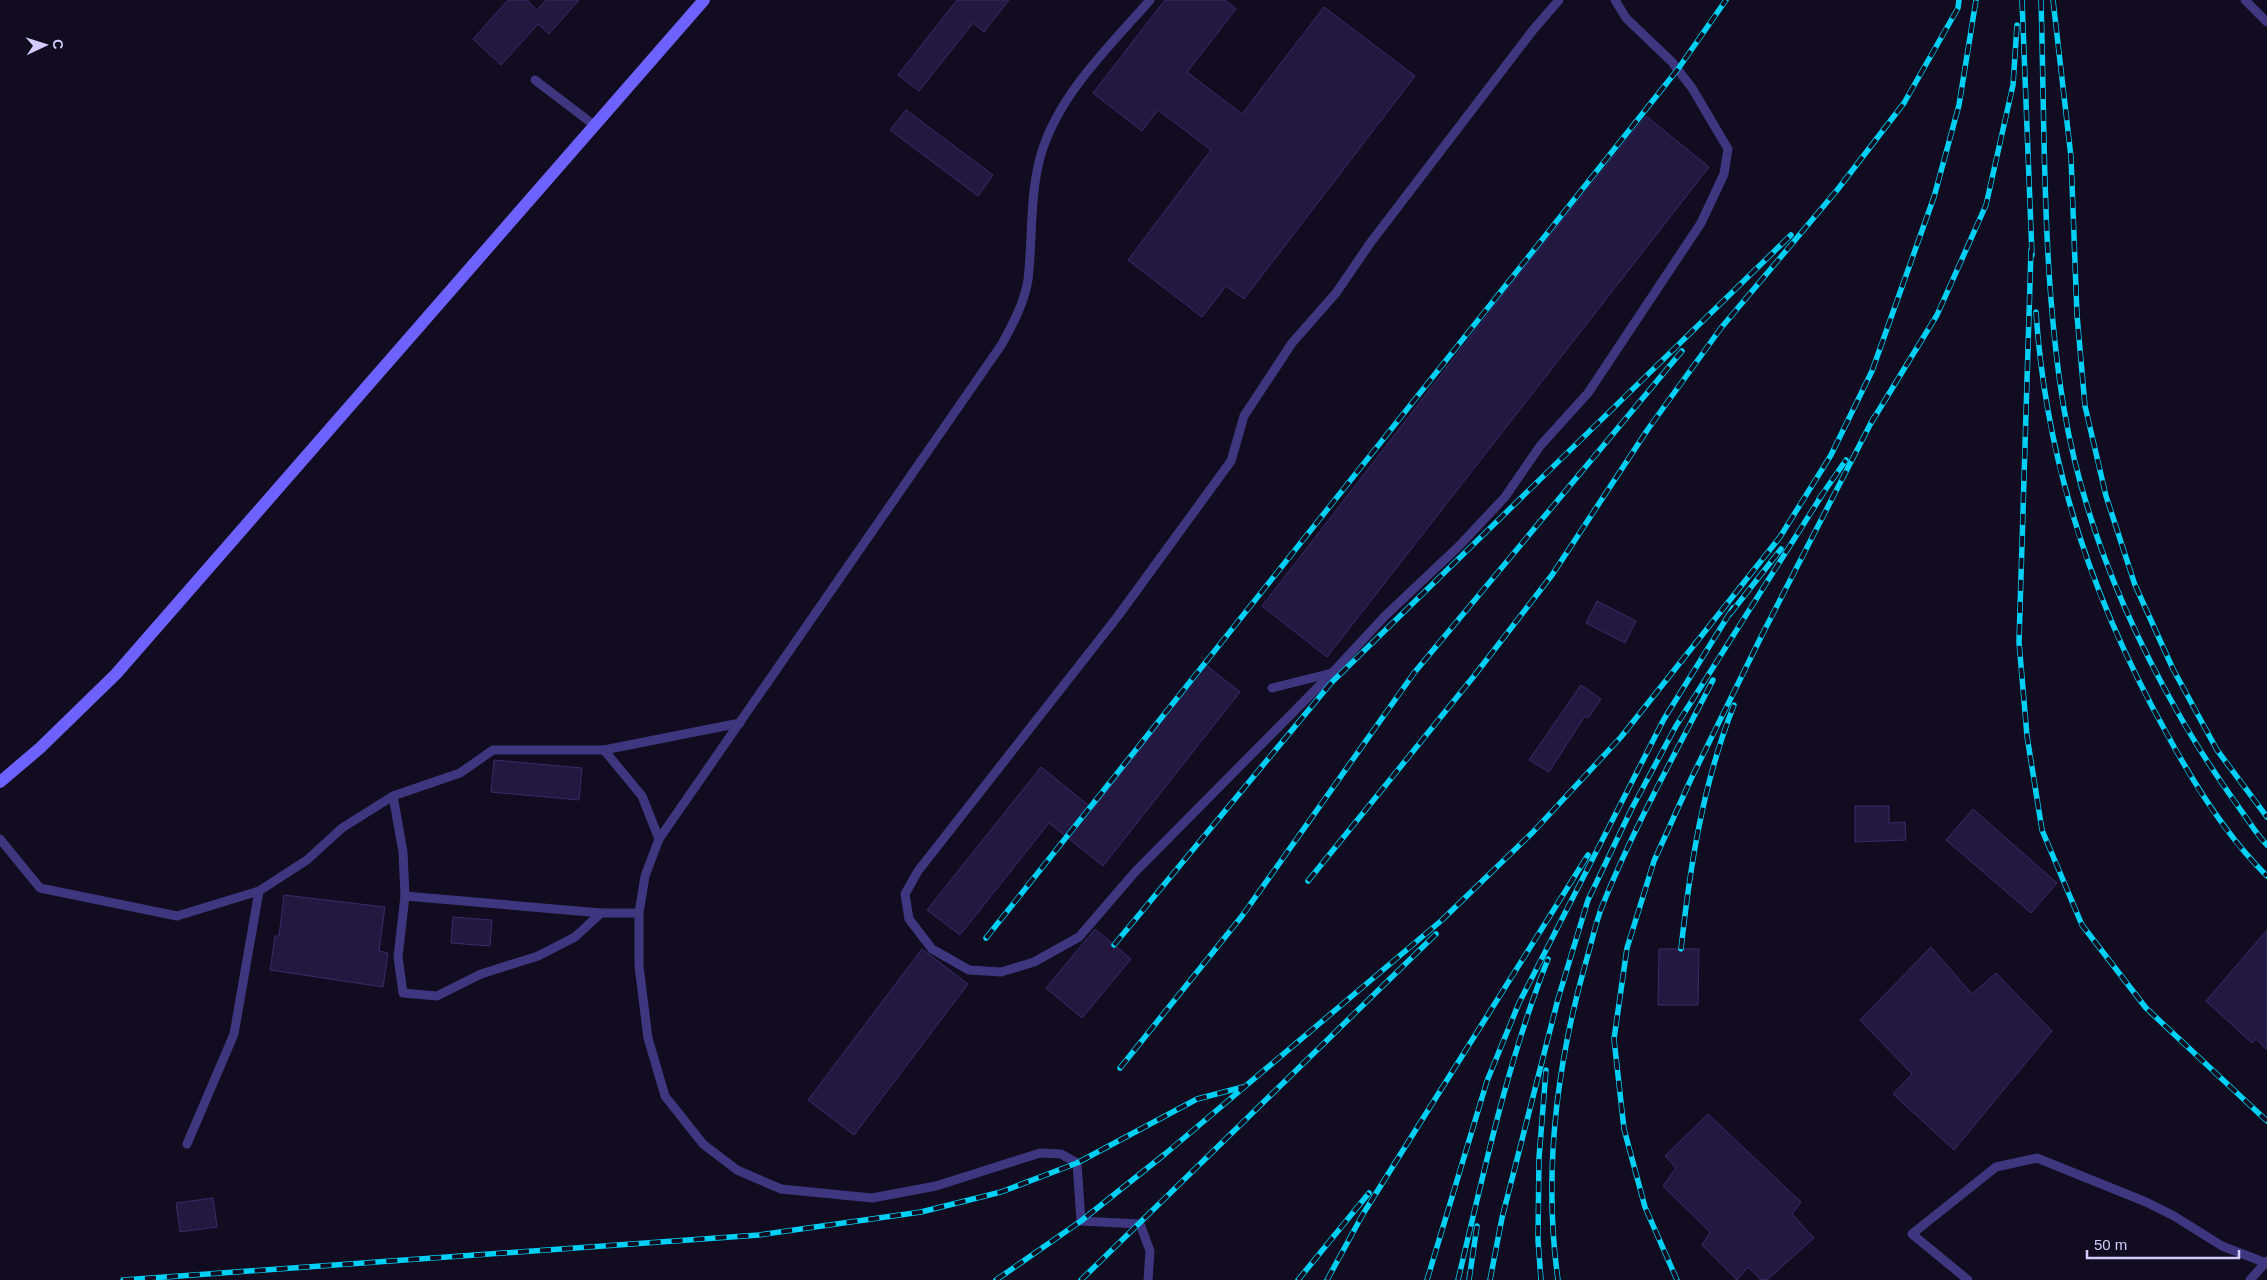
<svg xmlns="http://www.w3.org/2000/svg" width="2267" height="1280" font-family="Helvetica,sans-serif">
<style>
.building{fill:#231840;stroke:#3b2a6c}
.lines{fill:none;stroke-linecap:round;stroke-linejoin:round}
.service{stroke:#3e377f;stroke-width:9}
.secondary{stroke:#6e62ff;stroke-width:12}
.rail-casing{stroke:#00d0f6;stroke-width:5.5}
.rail{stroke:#110c1f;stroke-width:4;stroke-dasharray:11;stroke-linecap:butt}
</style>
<rect width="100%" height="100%" fill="#110c1f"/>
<g class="building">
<polygon points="508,0 527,0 537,10 546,0 579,0 549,34 538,24 501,65 473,39"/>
<polygon points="957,0 1009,0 984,32 973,23 919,91 898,75"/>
<polygon points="1165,0 1225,0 1236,9 1187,72 1242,114 1324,7 1415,76 1244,299 1226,286 1202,317 1128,260 1211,150 1158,110 1142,131 1093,93"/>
<polygon points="906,110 993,175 978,196 890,130"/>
<polygon points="1646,116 1709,167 1327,657 1262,606 1506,291"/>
<polygon points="1597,601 1636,621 1625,643 1586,623"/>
<polygon points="1206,665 1240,692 1103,866 1049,823 960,935 927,910 1041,767 1093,809"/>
<polygon points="1581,685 1601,699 1588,718 1585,716 1549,772 1529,760"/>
<polygon points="494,760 582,768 579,800 491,792"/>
<polygon points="1855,806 1889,806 1889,823 1905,822 1906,840 1855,842"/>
<polygon points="1973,809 2057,883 2031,913 1946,840"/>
<polygon points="284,895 385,907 379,951 388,953 383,987 270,970 275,936 279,936"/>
<polygon points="453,917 492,920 490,946 451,943"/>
<polygon points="1095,929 1131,959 1082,1018 1046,988"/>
<polygon points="2267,930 2267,1050 2256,1039 2252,1043 2206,1001"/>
<polygon points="1931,947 1972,994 1996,973 2052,1031 1954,1150 1893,1094 1912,1074 1860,1020"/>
<polygon points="922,949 968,984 854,1135 808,1100"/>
<polygon points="1659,949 1699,949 1698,1005 1658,1005"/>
<polygon points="1708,1114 1801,1202 1792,1214 1814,1238 1767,1280 1761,1280 1748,1267 1737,1280 1702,1245 1710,1232 1663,1186 1676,1168 1665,1156"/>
<polygon points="213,1198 217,1227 180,1232 176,1203"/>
</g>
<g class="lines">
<g class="service">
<polyline points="2245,0 2267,22"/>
<polyline points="535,80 594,125"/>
<polyline points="1332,673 1135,872 1079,937 1034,962 1001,972 969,970 932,949 909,919 905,894 918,871 1118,616 1231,461 1244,416 1292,343 1336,293 1371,242 1533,30 1559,0"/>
<polyline points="1272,688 1332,673 1385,616 1459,546 1505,497 1540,446 1588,393 1701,223 1724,174 1728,149 1692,88 1672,62 1626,18 1615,0"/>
<polyline points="604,750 642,796 659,839"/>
<polyline points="393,796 403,852 405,896 601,913 639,913"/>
<polyline points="0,839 40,888 177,916 259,891 307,860 342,828 393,796 460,773 493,750 604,750 740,723"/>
<polyline points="405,896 398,957 403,993 437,996 481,974 538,956 575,937 601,913"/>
<polyline points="187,1144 234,1034 259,891"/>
<path d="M1148 1280 1150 1251 1140 1224 1081 1221 1077 1163 1061 1154 1040 1153 936 1186 872 1198 781 1189 737 1170 703 1144 665 1096 648 1038 639 966V913L645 876 659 839 1002 344C1013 324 1024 303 1028 280 1033 238 1029 193 1042 151 1061 92 1110 46 1150 0"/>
<polyline points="1968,1280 1912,1234 1996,1167 2037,1158 2146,1202 2174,1216 2222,1246 2266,1263"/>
<polyline points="2250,1280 2267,1261"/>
</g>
<polyline class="secondary" points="0,782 40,748 116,674 704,0"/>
<g class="rail-casing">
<g id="rail">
<polyline points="2022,0 2032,255"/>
<path d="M2041 0C2045 134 2042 277 2064 409 2082 515 2124 618 2177 711 2196 745 2217 777 2240 809 2249 821 2257 835 2267 845"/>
<polyline points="2053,0 2071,157 2077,315 2085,406 2106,496 2135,585 2173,669 2217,750 2267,817"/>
<polyline points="2031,250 2019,642 2027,736 2042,830 2082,925 2146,1008 2267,1121"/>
<path d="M2036 312C2046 464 2093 602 2167 734 2194 784 2226 836 2267 876"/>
<polyline points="1871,423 1937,315 1986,205 2013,85 2017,25"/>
<polyline points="1819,499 1846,460"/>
<polyline points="1730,614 1781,549"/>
<polyline points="1308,881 1474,676 1552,575 1648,429 1721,328 1838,189 1904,103 1958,8 1959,0"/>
<polyline points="986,938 1678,69 1726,0"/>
<polyline points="1114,945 1331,683 1791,235"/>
<path d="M1681 949C1690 866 1703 783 1734 705"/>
<polyline points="1120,1068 1242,916 1414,673 1682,351"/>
<polyline points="123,1280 759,1235 921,1212 1001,1192 1077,1163 1197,1099 1243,1087"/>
<polyline points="996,1280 1081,1221 1165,1154 1442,920 1533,832 1621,737 1780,537 1831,455 1872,371 1934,197 1959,105 1976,0"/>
<polyline points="1081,1280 1436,934"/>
<polyline points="1298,1280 1369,1193"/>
<polyline points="1327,1280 1363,1214 1588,855"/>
<polyline points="1427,1280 1487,1081 1519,1003 1664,719 1733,608"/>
<path d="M1458 1280C1484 1172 1507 1063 1548 959"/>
<polyline points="1469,1280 1477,1226"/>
<polyline points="1490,1280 1502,1218 1558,999 1588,900 1632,808 1676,726 1822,495"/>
<polyline points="1541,1280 1538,1240 1539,1158 1546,1070"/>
<path d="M1558 1280C1543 1173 1557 1062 1587 958 1592 941 1596 921 1603 904 1634 827 1675 754 1713 680"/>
<polyline points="1677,1280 1645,1207 1624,1129 1614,1039 1627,948 1654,861 1691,779 1762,635 1874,417"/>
</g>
</g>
<use href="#rail" class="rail"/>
</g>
<g transform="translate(45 45) rotate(86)" stroke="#110c1f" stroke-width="4" paint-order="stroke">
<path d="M0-4L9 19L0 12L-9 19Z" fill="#d4cbff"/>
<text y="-8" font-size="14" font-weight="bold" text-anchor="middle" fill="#d4cbff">С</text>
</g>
<path d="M2087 1250v8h152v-8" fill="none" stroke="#d4cbff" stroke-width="2.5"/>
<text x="2094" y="1250" font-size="15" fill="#d4cbff" stroke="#110c1f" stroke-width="4" paint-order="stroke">50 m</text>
</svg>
